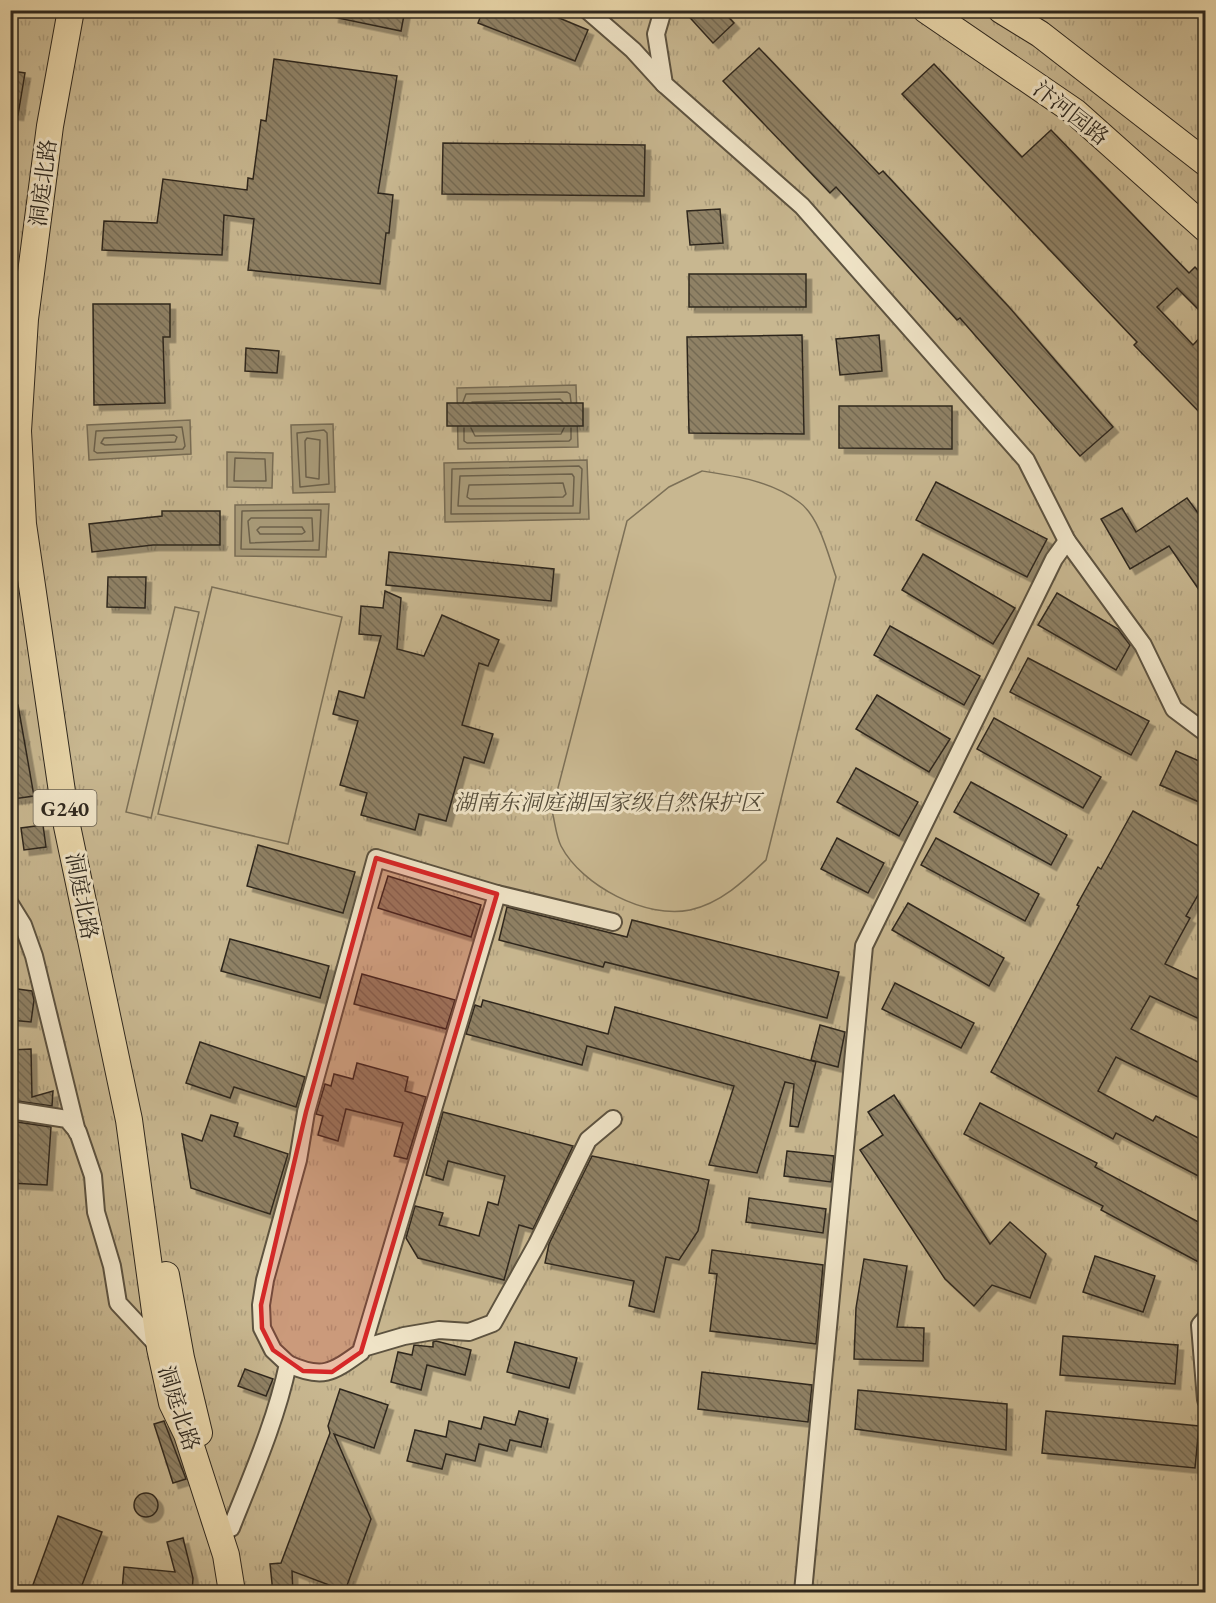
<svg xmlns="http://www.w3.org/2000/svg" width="1216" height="1603" font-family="'EB Garamond','Noto Serif SC',serif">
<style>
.park{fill:url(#park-tufts);stroke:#7c7057;stroke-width:1.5}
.garden{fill:#c8b790;stroke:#7c7057;stroke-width:1.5}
.water{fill:#a89a78;stroke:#786c54;stroke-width:1.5}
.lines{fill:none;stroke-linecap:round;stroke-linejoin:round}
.shore{stroke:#6c614b;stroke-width:1.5}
.building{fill:url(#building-back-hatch);stroke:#2f281e;stroke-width:1.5;filter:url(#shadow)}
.minor-casing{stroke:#5d5340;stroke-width:20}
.primary-casing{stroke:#2f281e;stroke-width:28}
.minor{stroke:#efe3c6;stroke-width:16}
.primary{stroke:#e7d4a7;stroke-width:26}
.marked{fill:#d62828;fill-opacity:0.2;stroke:#d62828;stroke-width:4.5;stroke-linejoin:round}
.labels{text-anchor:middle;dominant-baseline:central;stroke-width:6;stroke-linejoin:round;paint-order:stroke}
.shield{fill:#efe3c6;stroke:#696050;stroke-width:1.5}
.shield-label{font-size:21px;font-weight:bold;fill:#2f281e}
.street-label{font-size:22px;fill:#2f281e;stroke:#efe3c6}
.park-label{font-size:22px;font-style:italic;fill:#554c3a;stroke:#efe3c6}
</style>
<defs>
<pattern id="park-tufts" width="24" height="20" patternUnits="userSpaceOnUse" patternTransform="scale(1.5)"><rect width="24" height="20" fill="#c8b790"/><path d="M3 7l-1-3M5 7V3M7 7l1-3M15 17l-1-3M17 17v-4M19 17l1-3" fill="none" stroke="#ac9d7c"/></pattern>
<pattern id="building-back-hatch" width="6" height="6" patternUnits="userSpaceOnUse" patternTransform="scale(1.5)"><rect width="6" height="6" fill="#8f8165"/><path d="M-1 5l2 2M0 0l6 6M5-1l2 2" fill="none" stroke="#756a53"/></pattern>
<filter id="shadow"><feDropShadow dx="5.5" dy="5.5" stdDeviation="0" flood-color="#0004"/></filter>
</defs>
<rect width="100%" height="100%" fill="#e7d4a7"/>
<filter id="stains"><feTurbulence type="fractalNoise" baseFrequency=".00333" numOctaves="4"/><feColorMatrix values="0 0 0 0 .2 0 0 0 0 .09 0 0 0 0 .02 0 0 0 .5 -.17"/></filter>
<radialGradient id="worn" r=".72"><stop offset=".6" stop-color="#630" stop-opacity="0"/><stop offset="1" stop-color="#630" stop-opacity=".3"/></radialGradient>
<rect class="park" x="11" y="11" width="1194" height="1581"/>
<g class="garden">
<path d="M702 471C736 476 771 481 799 502 819 516 828 554 836 577L766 860C744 881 721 903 690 910 646 919 582 886 561 846 556 836 555 822 552 811L627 521 669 487Z"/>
<polygon points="212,587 342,617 288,844 158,814"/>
<polygon points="175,607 199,612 151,818 126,812"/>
</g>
<g class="water">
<polygon points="576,385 578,447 458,449 457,388"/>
<polygon points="190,420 191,454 89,460 87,425"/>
<polygon points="333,424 335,492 293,493 291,425"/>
<polygon points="227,452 273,453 272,488 227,487"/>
<polygon points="587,460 589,519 445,522 444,463"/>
<polygon points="329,504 326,557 235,556 235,505"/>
</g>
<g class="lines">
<g class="shore">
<polyline points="463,402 466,394 567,392 570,394 571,402"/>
<polyline points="472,402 560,399 563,402"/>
<polygon points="182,427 185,446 183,449 97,453 94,451 96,431"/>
<polyline points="464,428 464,441 467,443 569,441 571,439 571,428"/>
<polyline points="471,428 475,436 561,434 564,428"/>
<polygon points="324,430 327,433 329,484 300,487 297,433"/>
<polygon points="174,435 177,437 175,442 105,445 101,443 104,438"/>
<polygon points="307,438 320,440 319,479 306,477 305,441"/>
<polygon points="235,458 265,459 266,481 234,481"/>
<polygon points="579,466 582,469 580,513 451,514 452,469"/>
<polygon points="572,474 574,477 573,506 458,506 460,476"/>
<polygon points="563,483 566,494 563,497 470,499 467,497 469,485"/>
<polygon points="321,510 319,550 241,549 242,511"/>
<polygon points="251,518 312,518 313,541 250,543 248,521"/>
<polygon points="260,527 302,527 305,532 302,534 260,534 257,530"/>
</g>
</g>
<g class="building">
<polygon points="334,10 405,10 401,31 333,17"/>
<polygon points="483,10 540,10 588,30 575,61 478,23"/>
<polygon points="683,10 722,10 734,23 713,43"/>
<polygon points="759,48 879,174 883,171 1009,307 1113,427 1080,456 960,318 957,320 836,187 830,193 723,81"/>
<polygon points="274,59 397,76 378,193 393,195 389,233 386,233 380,284 248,270 254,219 224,215 222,255 102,250 104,221 157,223 163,179 247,190 248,178 253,179 261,120 266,121"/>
<polygon points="934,64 1022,157 1051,130 1189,273 1195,267 1206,278 1206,317 1177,288 1157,307 1193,345 1206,331 1206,419 1134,345 1137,342 902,94"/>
<polygon points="12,71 25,73 18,115 10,114"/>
<polygon points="443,143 645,145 644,196 442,194"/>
<polygon points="720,209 723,243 690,245 687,211"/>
<rect x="689" y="274" width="117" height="33"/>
<polygon points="93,304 170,304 170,337 163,337 165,403 94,405"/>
<polygon points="802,335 804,434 689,433 687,337"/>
<polygon points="879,335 882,371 840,375 836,339"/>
<polygon points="246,348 279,351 277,373 245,371"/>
<rect x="447" y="403" width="136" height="23"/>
<polygon points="839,406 952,406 952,449 839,448"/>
<polygon points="936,482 1047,539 1027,577 916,520"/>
<polygon points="1187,498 1206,524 1206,600 1169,546 1130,569 1101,519 1122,508 1136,532"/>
<polygon points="162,511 220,511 220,545 153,545 92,552 89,524 162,516"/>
<polygon points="389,552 554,569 551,601 386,585"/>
<polygon points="923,554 1015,608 993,644 902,590"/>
<polygon points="108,577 146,577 145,608 107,607"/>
<polygon points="385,591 401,598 397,649 424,656 442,615 499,640 488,666 479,663 462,725 493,734 484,763 464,757 446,821 419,814 415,830 361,815 367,793 340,785 358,721 333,714 339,691 364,698 381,636 359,634 361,606 383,608"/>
<polygon points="1057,593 1118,629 1130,645 1116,670 1038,625"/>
<polygon points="890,626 980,676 964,705 874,655"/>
<polygon points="1028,658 1149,721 1131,755 1010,692"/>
<polygon points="877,695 950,739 929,772 856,729"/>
<polygon points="18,705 34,796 13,799 10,706"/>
<polygon points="994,718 1101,777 1083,808 977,749"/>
<polygon points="1176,751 1206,764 1206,805 1160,785"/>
<polygon points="856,768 918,802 899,836 837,802"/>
<polygon points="971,782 1067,835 1051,865 954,812"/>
<polygon points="1133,811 1206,850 1206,881 1186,916 1190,918 1165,964 1206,983 1206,1022 1150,996 1131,1029 1206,1066 1206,1101 1116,1057 1098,1091 1153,1121 1156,1116 1206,1142 1206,1180 1116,1133 1113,1139 991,1072 1079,906 1077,905 1098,867 1101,869"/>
<polygon points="43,825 46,847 24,850 21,828"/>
<polygon points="837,838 884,863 868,893 821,869"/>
<polygon points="936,838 1039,894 1025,921 921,865"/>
<polygon points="258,845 355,872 343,913 247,886"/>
<polygon points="388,876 481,905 471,937 378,908"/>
<polygon points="908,903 1004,958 989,986 892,930"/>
<polygon points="507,907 627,937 632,920 839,972 827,1018 605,962 603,967 499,940"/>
<polygon points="230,939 329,966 320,998 221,971"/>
<polygon points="362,974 455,1000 446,1029 354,1004"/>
<polygon points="895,983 974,1023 961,1048 882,1009"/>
<polygon points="10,988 32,991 34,1000 31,1022 10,1020"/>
<polygon points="483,1000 608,1034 615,1007 816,1062 798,1127 790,1126 794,1084 785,1082 757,1173 709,1165 734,1086 587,1046 582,1065 466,1034 475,1005 481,1007"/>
<polygon points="820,1025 845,1032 838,1067 811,1060"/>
<polygon points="200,1042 305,1077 296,1107 234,1087 230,1098 186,1083"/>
<polygon points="31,1049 32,1097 53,1091 52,1106 10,1100 10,1050"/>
<polygon points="357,1063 408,1077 405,1091 426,1097 407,1159 394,1156 403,1123 346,1109 338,1141 318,1135 323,1116 316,1114 325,1084 331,1086 334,1074 353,1079"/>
<polygon points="894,1095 990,1244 1010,1222 1046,1254 1030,1298 992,1285 974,1306 945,1279 860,1150 883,1135 868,1112"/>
<polygon points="980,1103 1097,1163 1095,1167 1206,1226 1206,1266 1101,1210 1103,1206 964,1134"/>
<polygon points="443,1112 573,1146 533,1229 519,1225 504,1280 418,1258 406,1238 415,1206 443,1213 439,1225 479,1236 488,1202 498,1205 505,1176 448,1161 443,1180 426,1175"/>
<polygon points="211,1115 238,1123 234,1136 288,1154 270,1214 191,1188 182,1134 202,1141"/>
<polygon points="10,1121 51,1127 47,1185 10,1183"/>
<polygon points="787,1151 834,1156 831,1182 784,1176"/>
<polygon points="592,1156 709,1180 698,1231 679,1260 666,1257 654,1312 629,1306 634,1281 545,1263 549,1244"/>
<polygon points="749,1198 826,1209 823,1233 746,1222"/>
<polygon points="712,1250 823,1265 816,1344 710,1331 717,1274 709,1273"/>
<polygon points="1095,1256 1155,1276 1143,1312 1083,1292"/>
<polygon points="864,1259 907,1266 897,1327 924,1328 923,1361 854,1359 856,1308"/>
<polygon points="1063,1336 1178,1345 1175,1384 1060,1375"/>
<polygon points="436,1341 471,1350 465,1375 427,1365 421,1390 391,1382 398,1352 412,1355 414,1345 433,1347 433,1342"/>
<polygon points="515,1342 577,1358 569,1388 507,1372"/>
<polygon points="245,1369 273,1379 266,1396 238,1386"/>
<polygon points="702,1372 812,1385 808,1422 698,1409"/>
<polygon points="340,1389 388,1405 374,1448 334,1434 371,1519 345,1591 292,1571 293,1593 273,1593 270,1564 281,1563 330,1433 328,1426"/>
<polygon points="858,1390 1007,1404 1006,1450 855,1429"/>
<polygon points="519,1411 548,1419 541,1447 510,1440 507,1451 479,1444 475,1461 446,1454 442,1469 407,1461 415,1430 446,1437 449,1421 481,1429 484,1417 515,1425"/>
<polygon points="1046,1411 1199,1426 1195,1468 1042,1453"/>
<polygon points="164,1421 186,1479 173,1483 154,1424"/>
<circle cx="146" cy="1505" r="12"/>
<polygon points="58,1516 102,1532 79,1593 30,1593"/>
<polygon points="183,1538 193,1578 192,1593 122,1591 124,1567 175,1572 167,1542"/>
</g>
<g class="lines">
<g class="minor-casing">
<g id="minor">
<polyline points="587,10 633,50 664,84"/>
<polyline points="663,10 656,34 664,84 802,206 1026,460 1067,541 1143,645 1174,709 1206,733"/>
<polyline points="10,904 23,925 34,956 77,1132"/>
<polyline points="10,1110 67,1119 78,1132 93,1176 96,1212 112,1266 118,1303 159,1347"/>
<polyline points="1206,1318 1200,1325 1206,1400"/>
<polyline points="363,1348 404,1336 439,1330 469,1332 493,1323 537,1244 588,1140 613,1119"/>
<path d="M288 1364C323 1380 333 1372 361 1352L497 894"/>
<path d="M231 1528C252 1475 276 1421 288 1364L273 1350 262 1328 261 1305 265 1280 298 1160 306 1112 376 858 497 894 613 922"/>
<polyline points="803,1592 864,946 1054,559 1067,541"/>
</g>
</g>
<g class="primary-casing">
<g id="primary">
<polyline points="71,10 50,126 25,319 18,431 23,524 67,826 129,1120 160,1348 172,1403 187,1434 226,1555 232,1592"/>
<polyline points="926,10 1075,112 1206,229"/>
<polyline points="1001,10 1040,34 1206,163"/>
<polyline points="166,1275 181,1358 199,1433"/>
</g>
</g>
<use href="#minor" class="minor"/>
<use href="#primary" class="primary"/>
</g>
<path class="marked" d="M376 858 497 894 361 1352 332 1372 303 1371 273 1350 262 1328 261 1305 306 1112Z"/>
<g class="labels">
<rect class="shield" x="33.5" y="790" width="63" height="36" rx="4.5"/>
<g class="shield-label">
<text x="65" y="808">G240</text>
</g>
<g class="street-label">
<text transform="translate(1071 113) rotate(38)">汴河园路</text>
<text transform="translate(43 183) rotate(-83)">洞庭北路</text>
<text transform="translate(82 896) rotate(79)">洞庭北路</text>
<text transform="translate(179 1408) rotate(72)">洞庭北路</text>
</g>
<g class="park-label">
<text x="608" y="802">湖南东洞庭湖国家级自然保护区</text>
</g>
</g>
<rect width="1216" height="1603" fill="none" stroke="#e7d4a7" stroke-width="36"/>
<rect x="12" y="12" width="1192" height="1579" fill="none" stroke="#2f281e" stroke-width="3"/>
<rect x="18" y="18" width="1180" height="1567" fill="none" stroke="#2f281e" stroke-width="1.5"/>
<rect width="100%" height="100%" filter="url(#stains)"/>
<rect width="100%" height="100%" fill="url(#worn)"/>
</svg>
